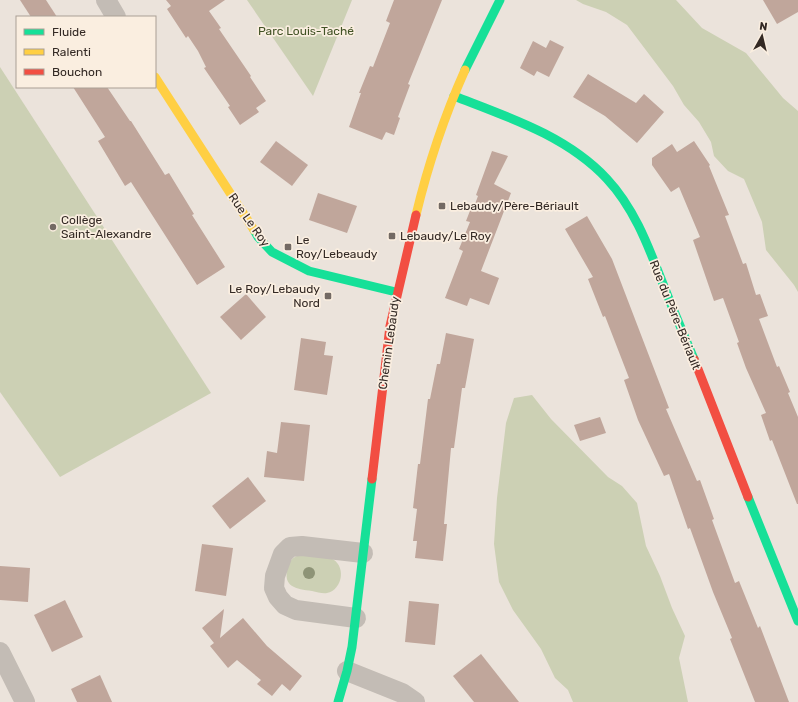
<svg xmlns="http://www.w3.org/2000/svg" width="798" height="702" font-family="Rubik,sans-serif">
<style>
.green{fill:#ccd0b4}
.building{fill:#c0a69b}
.lines{fill:none;stroke-linecap:round;stroke-linejoin:round}
.street{stroke:#c3bcb5;stroke-width:20}
.fast{stroke:#16e098;stroke-width:9}
.slow{stroke:#ffcf43;stroke-width:9}
.jam{stroke:#f24e42;stroke-width:9}
.tree{fill:#8e9477}
.poi-dot{fill:#736a64;stroke:#faeee0;stroke-width:1.5}
.labels{text-anchor:middle;dominant-baseline:central;stroke-width:3.5;stroke-linejoin:round;paint-order:stroke}
.park-label{font-size:12px;fill:#425326;stroke:#faeee0}
.poi-label{font-size:12px;fill:#332924;stroke:#faeee0;text-anchor:start}
.street-label{font-size:12px;fill:#332924;stroke:#faeee0}
</style>
<rect width="100%" height="100%" fill="#ebe3db"/>
<g class="green">
<polygon points="247,0 352,0 313,96"/>
<polygon points="576,0 676,0 702,28 746,53 783,98 798,111 798,292 794,285 766,250 762,222 744,179 728,171 714,156 711,142 699,122 684,105 673,86 627,25 606,12 583,4"/>
<polygon points="0,67 211,393 60,477 0,392"/>
<polygon points="532,395 551,419 608,477 622,486 637,503 646,546 660,576 672,608 685,636 679,658 688,702 573,702 568,690 555,678 541,649 513,610 499,582 494,544 497,498 506,423 514,398"/>
<path d="M300 555C310 556 321 555 330 558 347 564 343 590 327 593 323 594 317 592 312 591 296 589 282 587 288 567 290 560 293 557 300 555Z"/>
</g>
<g class="building">
<polygon points="20,0 46,0 57,17 31,17"/>
<polygon points="166,0 225,0 209,11 221,28 219,29 251,76 250,77 266,101 256,108 259,112 240,125 228,107 230,106 204,68 206,67 198,51 188,36 186,38 167,9 171,6"/>
<polygon points="394,0 442,0 408,84 410,85 398,117 400,118 394,135 386,132 382,140 349,127 361,93 359,93 370,66 373,67 390,23 386,21"/>
<polygon points="763,0 798,0 798,12 777,24"/>
<polygon points="550,40 564,47 549,77 537,71 534,76 520,68 533,41 546,48"/>
<polygon points="588,74 636,103 644,94 664,112 637,143 605,116 573,97"/>
<polygon points="73,87 107,87 130,121 131,121 165,175 169,173 194,214 192,215 225,267 197,285 131,182 125,186 98,141 105,137"/>
<polygon points="276,141 308,165 292,186 260,162"/>
<polygon points="694,141 710,165 709,166 729,215 725,216 743,264 746,263 756,295 760,294 768,316 759,319 777,367 779,366 790,392 788,393 798,417 798,504 797,504 772,440 770,441 761,415 766,413 746,368 737,343 739,342 723,298 714,301 693,240 700,237 679,187 671,192 652,165 652,158 672,144 677,152"/>
<polygon points="492,151 508,156 494,184 511,193 481,271 499,278 489,305 470,298 467,306 445,298 463,251 459,249 470,222 466,221 473,203 475,204 478,196 476,195"/>
<polygon points="318,193 357,206 347,233 309,220"/>
<polygon points="587,216 612,259 669,408 666,409 697,481 700,480 714,519 712,520 735,583 739,581 758,628 760,626 789,702 755,702 730,639 732,638 713,592 690,528 688,529 669,474 664,476 638,420 624,380 629,378 605,316 603,317 588,279 593,277 565,229"/>
<polygon points="246,294 266,317 241,340 220,317"/>
<polygon points="446,333 474,339 465,388 462,388 454,448 451,448 444,524 447,524 443,561 415,558 417,541 413,541 417,509 413,508 418,464 420,464 428,399 430,399 437,364 440,364"/>
<polygon points="301,338 326,342 324,355 333,356 327,395 294,390"/>
<polygon points="600,417 606,433 580,441 574,425"/>
<polygon points="281,422 310,425 304,481 264,477 267,451 277,453"/>
<polygon points="248,477 266,501 230,529 212,506"/>
<polygon points="202,544 233,548 226,596 195,591"/>
<polygon points="0,566 30,568 28,602 0,600"/>
<polygon points="65,600 83,637 52,652 34,615"/>
<polygon points="409,601 439,604 435,645 405,642"/>
<polygon points="224,609 220,638 243,618 267,646 302,676 290,691 282,684 272,696 257,684 261,680 237,660 228,668 210,646 214,643 202,628"/>
<polygon points="481,654 519,702 474,702 453,676"/>
<polygon points="100,675 112,702 77,702 71,689"/>
</g>
<g class="lines">
<g class="street">
<polyline points="106,0 116,17"/>
<polyline points="356,618 296,610 285,605 278,597 274,588 275,576 283,554 290,547 302,546 363,553"/>
<polyline points="0,652 25,702"/>
<polyline points="347,671 402,693 415,702"/>
</g>
<g class="fast">
<polyline points="465,70 500,0"/>
<path d="M454 96C508 117 567 136 607 179 636 210 650 251 665 289 674 312 684 335 694 359"/>
<polyline points="254,230 258,237 272,252 309,271 396,292"/>
<polyline points="748,497 798,621"/>
<polyline points="338,702 347,671 352,647 372,479"/>
</g>
<g class="slow">
<polyline points="155,77 254,230"/>
<path d="M416 215C428 165 444 117 465 70"/>
</g>
<g class="jam">
<polyline points="694,359 748,497"/>
<polyline points="372,479 390,326 416,215"/>
</g>
</g>
<circle class="tree" cx="309" cy="573" r="6"/>
<g class="poi-dot">
<rect x="438" y="202" width="8" height="8" rx="2"/>
<circle cx="53" cy="227" r="4"/>
<rect x="388" y="232" width="8" height="8" rx="2"/>
<rect x="284" y="243" width="8" height="8" rx="2"/>
<rect x="324" y="292" width="8" height="8" rx="2"/>
</g>
<g class="labels">
<g class="park-label">
<text x="306" y="31">Parc Louis-Taché</text>
</g>
<g class="poi-label">
<text x="450" y="206">Lebaudy/Père-Bériault</text>
<text x="61" y="220">Collège<tspan x="61" dy="14">Saint-Alexandre</tspan></text>
<text x="400" y="236">Lebaudy/Le Roy</text>
<text x="296" y="240">Le<tspan x="296" dy="14">Roy/Lebeaudy</tspan></text>
<text x="320" y="289" text-anchor="end">Le Roy/Lebaudy<tspan x="320" dy="14">Nord</tspan></text>
</g>
<g class="street-label">
<text transform="translate(249 220) rotate(55)">Rue Le Roy</text>
<text transform="translate(675 315) rotate(68)">Rue du Père-Bériault</text>
<text transform="translate(389 343) rotate(-82)">Chemin Lebaudy</text>
</g>
</g>
<rect x="16" y="16" width="140" height="72" fill="#faeee0" stroke="#aa9f95"/>
<rect x="24" y="29" width="20" height="6" fill="#16e098" stroke="#aa9f95"/>
<text x="52" y="36" font-size="12" fill="#332924">Fluide</text>
<rect x="24" y="49" width="20" height="6" fill="#ffcf43" stroke="#aa9f95"/>
<text x="52" y="56" font-size="12" fill="#332924">Ralenti</text>
<rect x="24" y="69" width="20" height="6" fill="#f24e42" stroke="#aa9f95"/>
<text x="52" y="76" font-size="12" fill="#332924">Bouchon</text>
<g transform="translate(762 36) rotate(8)" stroke="#faeee0" stroke-width="3" paint-order="stroke">
<path d="M0-3L7 15L0 10L-7 15Z" fill="#332924"/>
<text y="-6" font-size="11" font-weight="bold" text-anchor="middle" fill="#332924">N</text>
</g>
</svg>
